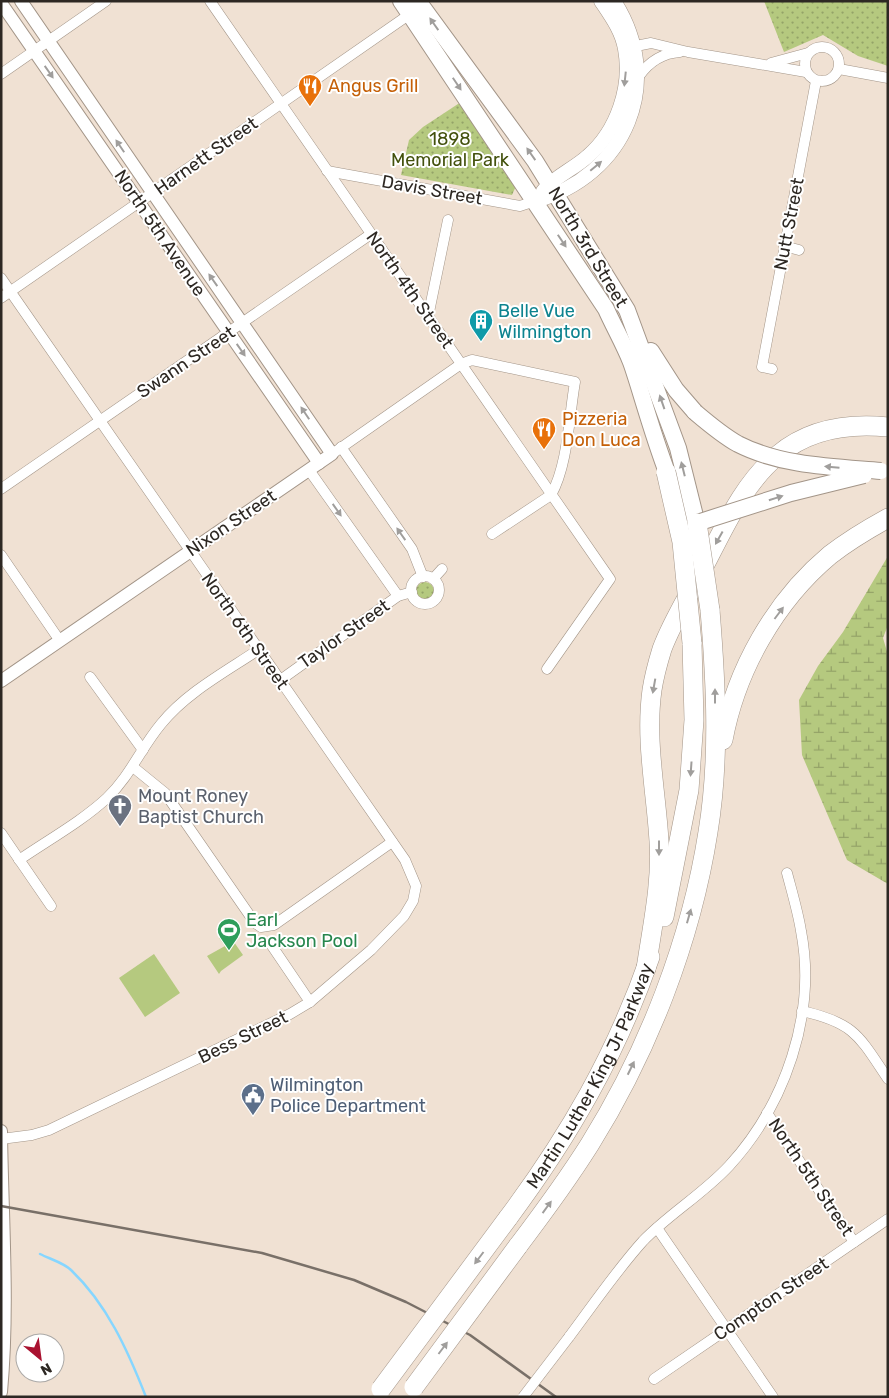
<svg xmlns="http://www.w3.org/2000/svg" width="889" height="1398" font-family="Rubik,sans-serif">
<style>
.grass{fill:url(#grass-dots)}
.wetland{fill:url(#wetland-marsh)}
.pitch{fill:#b5c97f}
.lines{fill:none;stroke-linecap:round;stroke-linejoin:round}
.stream{stroke:#86d6ff;stroke-width:2.5}
.minor-casing{stroke:#a39588;stroke-width:11}
.tertiary-casing{stroke:#a39588;stroke-width:14}
.secondary-casing{stroke:#a39588;stroke-width:15}
.primary-casing{stroke:#a39588;stroke-width:18}
.motorway-casing{stroke:#a39588;stroke-width:20}
.minor{stroke:#fff;stroke-width:10}
.tertiary{stroke:#fff;stroke-width:12}
.secondary{stroke:#fff;stroke-width:14}
.primary{stroke:#fff;stroke-width:16}
.motorway{stroke:#fff;stroke-width:19}
.rail{stroke:#797068;stroke-width:2.5}
.minor-bridge-casing{stroke:#a39588;stroke-width:11;stroke-linecap:butt}
.primary-bridge-casing{stroke:#a39588;stroke-width:18;stroke-linecap:butt}
.motorway-bridge-casing{stroke:#a39588;stroke-width:20;stroke-linecap:butt}
.minor-bridge{stroke:#fff;stroke-width:10}
.primary-bridge{stroke:#fff;stroke-width:16}
.motorway-bridge{stroke:#fff;stroke-width:19}
.oneway{fill:#a09e9c}
.labels{text-anchor:middle;dominant-baseline:central;stroke-width:4;stroke-linejoin:round;paint-order:stroke}
.food-label{font-size:18px;fill:#c56008;stroke:#fff;text-anchor:start}
.park-label{font-size:18px;fill:#43510d;stroke:#fff}
.street-label{font-size:18px;fill:#2d2823;stroke:#fff}
.culture-label{font-size:18px;fill:#0d838f;stroke:#fff;text-anchor:start}
.worship-label{font-size:18px;fill:#5b616d;stroke:#fff;text-anchor:start}
.leisure-label{font-size:18px;fill:#27864d;stroke:#fff;text-anchor:start}
.service-label{font-size:18px;fill:#4e5e75;stroke:#fff;text-anchor:start}
</style>
<defs>
<pattern id="grass-dots" width="8" height="8" patternUnits="userSpaceOnUse" patternTransform="scale(1.25)"><rect width="8" height="8" fill="#b5c97f"/><path d="M2 2h.1M6 6h.1" fill="none" stroke="#94a368" stroke-width="1.8" stroke-linecap="round"/></pattern>
<pattern id="wetland-marsh" width="20" height="14" patternUnits="userSpaceOnUse" patternTransform="scale(1.25)"><rect width="20" height="14" fill="#b5c97f"/><path d="M1 5h8M5 5V1M11 12h8M15 12V8" fill="none" stroke="#94a368"/></pattern>
</defs>
<rect width="100%" height="100%" fill="#f0e1d3"/>
<g class="grass">
<polygon points="764,1 888,1 888,66 858,56 823,35 784,52"/>
<polygon points="461,102 516,186 512,195 401,175 409,140 423,127"/>
<circle cx="425" cy="591" r="9"/>
</g>
<polygon class="wetland" points="888,556 888,625 883,638 888,655 888,884 847,860 802,755 799,700 818,666 843,632"/>
<g class="pitch">
<polygon points="227,932 243,955 221,971 219,974 207,956 225,946 219,938"/>
<polygon points="154,954 180,993 145,1017 119,978"/>
</g>
<g class="lines">
<path class="stream" d="M40 1254C50 1259 64 1263 71 1270 107 1304 128 1351 146 1397"/>
<g class="minor-casing">
<g id="minor">
<polyline points="210,1 610,579 547,669"/>
<circle cx="822" cy="64" r="17"/>
<polyline points="626,48 651,43 688,52 806,72"/>
<polyline points="771,63 808,53"/>
<polyline points="839,69 888,78"/>
<polyline points="1,74 106,1"/>
<path d="M639 76C649 62 663 53 680 52"/>
<polyline points="327,171 520,206 535,201"/>
<polyline points="784,246 799,250"/>
<polyline points="1,278 405,860 416,886 413,901 404,916 371,950 310,1002 290,1014 49,1130 32,1135 1,1139"/>
<polyline points="1,298 410,14"/>
<polyline points="428,317 448,220"/>
<polyline points="772,369 762,367 816,81"/>
<polyline points="341,447 412,549 423,577"/>
<path d="M332 454 461 364 472 360 575 382C569 416 568 465 551 495L492 534"/>
<polyline points="309,470 398,596"/>
<polyline points="1,489 371,234"/>
<polyline points="1,555 60,641"/>
<circle cx="425" cy="590" r="14"/>
<polyline points="433,579 442,569"/>
<polyline points="90,677 143,750"/>
<polyline points="279,681 398,596 412,592"/>
<polyline points="133,767 165,793 255,923 261,927 274,925 392,842"/>
<polyline points="1,833 51,906"/>
<path d="M19 860C48 840 81 822 107 798 130 776 141 748 161 724 186 693 225 672 258 650"/>
<polyline points="270,943 310,1002"/>
<path d="M802 1011C855 1023 859 1036 888 1079"/>
<polyline points="767,1113 854,1242"/>
<polyline points="657,1228 773,1397"/>
<path d="M569 1337C593 1305 616 1271 643 1241 669 1214 703 1194 729 1166 785 1105 817 1014 801 931 798 912 792 892 787 873"/>
<polyline points="654,1379 888,1219"/>
</g>
</g>
<g class="tertiary-casing">
<g id="tertiary">
<polyline points="1,3 319,463"/>
<polyline points="1,681 332,454 21,1"/>
<path d="M1 1131C2 1218 9 1305 1 1392"/>
</g>
</g>
<g class="secondary-casing">
<g id="secondary">
<path d="M543 191C555 176 574 169 588 156 617 131 632 87 625 49 622 31 611 16 601 1"/>
<path d="M535 201C626 176 666 82 614 1"/>
</g>
</g>
<g class="primary-casing">
<g id="primary">
<path d="M401 1 606 309C614 327 624 344 631 362 642 391 672 512 697 523"/>
<polyline points="418,1 535,161 627,310 678,448 695,516"/>
<polyline points="651,351 676,390 695,412"/>
</g>
</g>
<g class="motorway-casing">
<g id="motorway">
<path d="M723 740C736 670 775 601 830 555 848 541 868 529 888 518"/>
<polyline points="664,917 689,790 694,720 692,643"/>
<path d="M646 969C652 927 662 883 659 841 656 791 645 740 652 690 654 677 658 662 662 649 672 622 688 597 701 572 722 533 742 484 778 455 809 429 848 423 888 427"/>
<path id="s1" d="M508 1218C569 1136 616 1055 650 957"/>
<path d="M518 1246C543 1213 568 1179 590 1144 648 1051 691 941 708 832 720 759 716 683 710 610"/>
</g>
</g>
<use href="#minor" class="minor"/>
<use href="#tertiary" class="tertiary"/>
<use href="#secondary" class="secondary"/>
<use href="#primary" class="primary"/>
<use href="#motorway" class="motorway"/>
<polyline class="rail" points="1,1206 262,1253 354,1280 406,1302 470,1335 556,1397"/>
<g class="minor-bridge-casing">
<polyline id="minor-bridge" points="523,1397 569,1337"/>
</g>
<g class="primary-bridge-casing">
<g id="primary-bridge">
<path d="M695 412C708 423 722 435 738 444 781 466 833 467 881 471"/>
<polyline points="697,523 791,493 864,475"/>
</g>
</g>
<g class="motorway-bridge-casing">
<g id="motorway-bridge">
<polyline points="666,472 682,542 692,643"/>
<polyline points="697,523 710,610"/>
<polyline points="414,1387 518,1246"/>
<polyline points="381,1389 508,1218"/>
</g>
</g>
<use href="#minor-bridge" class="minor-bridge"/>
<use href="#primary-bridge" class="primary-bridge"/>
<use href="#motorway-bridge" class="motorway-bridge"/>
</g>
<defs><path id="oneway-solid" d="M-6-.8H1V-3.2L6.5 0L1 3.2V.8H-6Z" transform="scale(1.25)"/></defs>
<g class="oneway">
<use href="#oneway-solid" transform="translate(434 24) rotate(-125)"/>
<use href="#oneway-solid" transform="translate(49 72) rotate(55)"/>
<use href="#oneway-solid" transform="translate(625 79) rotate(96)"/>
<use href="#oneway-solid" transform="translate(457 84) rotate(56)"/>
<use href="#oneway-solid" transform="translate(120 146) rotate(-124)"/>
<use href="#oneway-solid" transform="translate(531 154) rotate(-125)"/>
<use href="#oneway-solid" transform="translate(596 166) rotate(-40)"/>
<use href="#oneway-solid" transform="translate(562 241) rotate(56)"/>
<use href="#oneway-solid" transform="translate(213 280) rotate(-125)"/>
<use href="#oneway-solid" transform="translate(241 350) rotate(55)"/>
<use href="#oneway-solid" transform="translate(662 402) rotate(-109)"/>
<use href="#oneway-solid" transform="translate(305 413) rotate(-124)"/>
<use href="#oneway-solid" transform="translate(832 467) rotate(-175)"/>
<use href="#oneway-solid" transform="translate(683 469) rotate(-104)"/>
<use href="#oneway-solid" transform="translate(776 498) rotate(-18)"/>
<use href="#oneway-solid" transform="translate(337 510) rotate(55)"/>
<use href="#oneway-solid" transform="translate(401 534) rotate(-125)"/>
<use href="#oneway-solid" transform="translate(719 538) rotate(119)"/>
<use href="#oneway-solid" transform="translate(779 613) rotate(-53)"/>
<use href="#oneway-solid" transform="translate(654 686) rotate(100)"/>
<use href="#oneway-solid" transform="translate(715 696) rotate(-90)"/>
<use href="#oneway-solid" transform="translate(691 769) rotate(94)"/>
<use href="#oneway-solid" transform="translate(659 848) rotate(90)"/>
<use href="#oneway-solid" transform="translate(689 916) rotate(-74)"/>
<use href="#oneway-solid" transform="translate(631 1068) rotate(-64)"/>
<use href="#oneway-solid" transform="translate(547 1207) rotate(-54)"/>
<use href="#oneway-solid" transform="translate(479 1258) rotate(127)"/>
<use href="#oneway-solid" transform="translate(443 1348) rotate(-53)"/>
</g>
<defs>
<g id="restaurant-pin" transform="scale(1.25)"><path d="M0 17L-7.5 6A9.5 9.5 0 1 1 7.5 6Z" fill="#e8710a" stroke="#fff"/><path d="M-5-6h1v4h1v-4h1v4h1v-4h1v5L-1.5 .5V6h-2V.5L-5-1ZM5-6V6H3V1.5H1.5Q1.5-4 5-6Z" fill="#fff"/></g>
<g id="building-pin" transform="scale(1.25)"><path d="M0 17L-7.5 6A9.5 9.5 0 1 1 7.5 6Z" fill="#0f9aa8" stroke="#fff"/><path d="M-4-6H4V6H1V3H-1V6H-4ZM-2.5-4.3h1.7v1.8h-1.7ZM.8-4.3h1.7v1.8H.8ZM-2.5-1h1.7V.8h-1.7ZM.8-1h1.7V.8H.8Z" fill="#fff"/></g>
<g id="church-pin" transform="scale(1.25)"><path d="M0 17L-7.5 6A9.5 9.5 0 1 1 7.5 6Z" fill="#6b7280" stroke="#fff"/><path d="M-1.2-6h2.4v3.5h3.3v2.4h-3.3V6h-2.4V-.1h-3.3v-2.4h3.3Z" fill="#fff"/></g>
<g id="stadium-pin" transform="scale(1.25)"><path d="M0 17L-7.5 6A9.5 9.5 0 1 1 7.5 6Z" fill="#2e9e5b" stroke="#fff"/><path d="M0-5a6.5 5 0 1 0 0 10a6.5 5 0 1 0 0-10ZM-3.5-1.8h7v3.6h-7Z" fill="#fff"/></g>
<g id="civic-pin" transform="scale(1.25)"><path d="M0 17L-7.5 6A9.5 9.5 0 1 1 7.5 6Z" fill="#5c6f8a" stroke="#fff"/><path d="M-.6-6.5H3V-4.5H.6V-3L4-1V1h2V6H-6V1h2V-1L-.6-3ZM-1.2 2.5V6h2.4V2.5Z" fill="#fff"/></g>
</defs>
<g fill-rule="evenodd">
<use href="#restaurant-pin" x="310" y="86"/>
<use href="#building-pin" x="481" y="321"/>
<use href="#restaurant-pin" x="544" y="429"/>
<use href="#church-pin" x="120" y="806"/>
<use href="#stadium-pin" x="229" y="930"/>
<use href="#civic-pin" x="253" y="1095"/>
</g>
<g class="labels">
<g class="food-label">
<text x="328" y="86">Angus Grill</text>
<text x="562" y="419">Pizzeria<tspan x="562" dy="21">Don Luca</tspan></text>
</g>
<g class="park-label">
<text x="450" y="139">1898<tspan x="450" dy="21">Memorial Park</tspan></text>
</g>
<g class="street-label">
<text transform="translate(206 156) rotate(-35)">Harnett Street</text>
<text transform="translate(432 190) rotate(10)">Davis Street</text>
<text transform="translate(789 224) rotate(-79)">Nutt Street</text>
<text transform="translate(160 233) rotate(56)">North 5th Avenue</text>
<text transform="translate(588 247) rotate(59)">North 3rd Street</text>
<text transform="translate(410 290) rotate(55)">North 4th Street</text>
<text transform="translate(186 362) rotate(-34)">Swann Street</text>
<text transform="translate(231 523) rotate(-34)">Nixon Street</text>
<text transform="translate(245 631) rotate(55)">North 6th Street</text>
<text transform="translate(344 634) rotate(-35)">Taylor Street</text>
<text transform="translate(243 1037) rotate(-26)">Bess Street</text>
<text stroke="none"><textPath href="#s1" startOffset="165">Martin Luther King Jr Parkway</textPath></text>
<text transform="translate(811 1177) rotate(56)">North 5th Street</text>
<text transform="translate(771 1299) rotate(-34)">Compton Street</text>
</g>
<g class="culture-label">
<text x="498" y="311">Belle Vue<tspan x="498" dy="21">Wilmington</tspan></text>
</g>
<g class="worship-label">
<text x="138" y="796">Mount Roney<tspan x="138" dy="21">Baptist Church</tspan></text>
</g>
<g class="leisure-label">
<text x="246" y="920">Earl<tspan x="246" dy="21">Jackson Pool</tspan></text>
</g>
<g class="service-label">
<text x="270" y="1085">Wilmington<tspan x="270" dy="21">Police Department</tspan></text>
</g>
</g>
<rect width="889" height="1398" fill="none" stroke="#2d2823" stroke-width="5"/>
<g transform="translate(40 1358) rotate(151)"><circle r="24" fill="#ffffff" stroke="#aba9a7"/>
<path d="M0-4L9 19L0 12L-9 19Z" fill="#a91230"/>
<text y="-8" font-size="14" font-weight="bold" text-anchor="middle" fill="#2d2823">N</text>
</g>
</svg>
